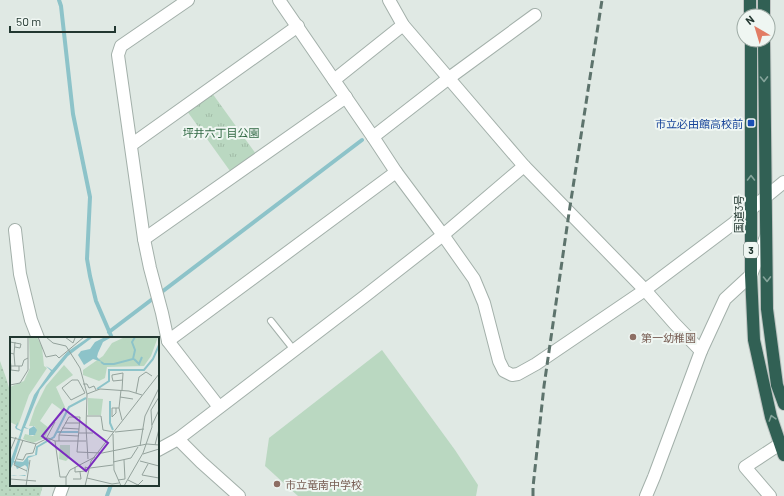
<svg xmlns="http://www.w3.org/2000/svg" width="784" height="496" font-family="Barlow,'Noto Sans JP',sans-serif">
<style>
.grass{fill:url(#grass-dots)}
.park{fill:url(#park-tufts)}
.pitch{fill:#bad8c1}
.lines{fill:none;stroke-linecap:round;stroke-linejoin:round}
.stream{stroke:#8dc3c9;stroke-width:4}
.lane-casing{stroke:#a3b0aa;stroke-width:8}
.street-casing{stroke:#a3b0aa;stroke-width:14}
.highway-casing{stroke:#bdc3c1;stroke-width:14}
.lane{stroke:#fff;stroke-width:6}
.street{stroke:#fff;stroke-width:12}
.highway{stroke:#316054;stroke-width:12}
.rail{stroke:#5d736c;stroke-width:3;stroke-dasharray:8 4;stroke-linecap:butt}
.oneway{stroke:#86a49b}
.transit-dot{fill:#1a4fb4;stroke:#eff6f2;stroke-width:1.5}
.education-dot{fill:#8d6e63;stroke:#eff6f2;stroke-width:1.5}
.labels{text-anchor:middle;dominant-baseline:central;stroke-width:4;stroke-linejoin:round;paint-order:stroke}
.shield{fill:#eff6f2;stroke:#60706a;stroke-width:1}
.shield-label{font-size:10px;font-weight:bold;fill:#223730}
.transit-label{font-size:11px;fill:#164399;stroke:#eff6f2;text-anchor:end}
.park-label{font-size:11px;fill:#316944;stroke:#eff6f2}
.street-label{font-size:11px;fill:#223730;stroke:#eff6f2}
.education-label{font-size:11px;fill:#785e54;stroke:#eff6f2;text-anchor:start}
.inset-river{fill:none;stroke:#8dc3c9;stroke-width:2}
.inset-road{fill:none;stroke:#94a29c;stroke-width:1}
.view{fill:#7b2cbf;fill-opacity:0.15;stroke:#7b2cbf;stroke-width:2}
.inset-edge{fill:none;stroke:#223730;stroke-width:2}
</style>
<defs>
<pattern id="grass-dots" width="8" height="8" patternUnits="userSpaceOnUse"><rect width="8" height="8" fill="#bad8c1"/><path d="M2 2h.1M6 6h.1" fill="none" stroke="#a0baa6" stroke-width="1.8" stroke-linecap="round"/></pattern>
<pattern id="park-tufts" width="24" height="20" patternUnits="userSpaceOnUse"><rect width="24" height="20" fill="#bad8c1"/><path d="M3 7l-1-3M5 7V3M7 7l1-3M15 17l-1-3M17 17v-4M19 17l1-3" fill="none" stroke="#a0baa6"/></pattern>
</defs>
<rect width="100%" height="100%" fill="#e0e9e4"/>
<path class="grass" d="M0 361C7 381 17 403 9 424L11 425V485H43L40 496H0Z"/>
<polygon class="park" points="212,93 256,154 230,171 187,111"/>
<polygon class="pitch" points="382,350 455,450 478,485 476,496 298,496 265,466 269,438"/>
<g class="lines">
<g class="stream">
<polyline points="59,0 61,6 73,114 90,197 87,259 90,276 96,301 112,338"/>
<polyline points="109,332 362,140"/>
<polyline points="107,496 111,485"/>
</g>
<g class="lane-casing">
<polyline id="lane" points="271,321 294,350"/>
</g>
<g class="street-casing">
<g id="street">
<polyline points="188,0 121,46 118,55 144,239 150,268 162,313 168,341 219,407"/>
<polyline points="279,0 373,137 396,172 443,235 474,279 484,303 499,361 504,371 512,375 518,374 536,364 645,290 734,223 784,182"/>
<polyline points="389,0 403,25 524,166 645,290 674,323 701,351"/>
<polyline points="334,80 403,25"/>
<polyline points="373,137 449,78 535,15"/>
<polyline points="131,145 298,26"/>
<polyline points="15,230 20,274 31,320 38,338"/>
<polyline points="144,239 346,97"/>
<polyline points="168,341 396,172"/>
<polyline points="178,439 201,462 239,496"/>
<polyline points="158,450 178,439 365,296 443,235 524,166"/>
<polyline points="59,496 63,485"/>
<polyline points="646,496 654,477 701,351 725,299 751,275 766,237"/>
<polyline points="770,496 745,467 780,444"/>
</g>
</g>
<g class="highway-casing">
<g id="highway">
<polyline points="750,0 750,16"/>
<polyline points="764,0 764,16"/>
<polyline points="751,40 751,275 754,340 771,417 784,455"/>
<polyline points="764,40 767,309 777,385 784,404"/>
</g>
</g>
<use href="#lane" class="lane"/>
<use href="#street" class="street"/>
<use href="#highway" class="highway"/>
<polyline class="rail" points="533,496 533,487 544,386 569,213 602,0"/>
</g>
<defs><path id="oneway-chevron" d="M-2-3.5L2.5 0L-2 3.5" fill="none" stroke-width="1.6" stroke-linecap="round" stroke-linejoin="round"/></defs>
<g class="oneway">
<use href="#oneway-chevron" transform="translate(764 79) rotate(89)"/>
<use href="#oneway-chevron" transform="translate(751 178) rotate(-90)"/>
<use href="#oneway-chevron" transform="translate(767 279) rotate(89)"/>
<use href="#oneway-chevron" transform="translate(772 418) rotate(-107)"/>
</g>
<rect class="transit-dot" x="747" y="119" width="8" height="8" rx="2"/>
<g class="education-dot">
<circle cx="633" cy="337" r="4"/>
<circle cx="277" cy="484" r="4"/>
</g>
<g class="labels">
<rect class="shield" x="744" y="242" width="14" height="16" rx="3"/>
<g class="shield-label">
<text x="751" y="250">3</text>
</g>
<g class="transit-label">
<text x="743" y="123">市立必由館高校前</text>
</g>
<g class="park-label">
<text x="221" y="132">坪井六丁目公園</text>
</g>
<g class="street-label">
<text transform="translate(738 214) rotate(-90)">国道3号</text>
</g>
<g class="education-label">
<text x="641" y="337">第一幼稚園</text>
<text x="285" y="484">市立竜南中学校</text>
</g>
</g>
<g transform="translate(10 337)">
<rect width="149" height="149" fill="#e0e9e4"/>
<path d="M27 0 32 10 34 29 37 31 19 58 8 89 0 85V50L14 44 20 31 19 1ZM54 28 63 38 46 50 55 70 53 74 42 66 30 84 39 91 35 101 23 106 13 102 15 97 23 99 26 96 25 89H19L25 71 36 49Z" fill="#bad8c1"/>
<path d="M115 0H148L141 19 134 29 97 30 95 41 89 44 73 38V33L93 19 102 6ZM78 61 93 62 91 78H78Z" fill="#bad8c1"/>
<path d="M102 13a10 10 0 1 1 20 0a10 10 0 1 1-20 0ZM50 108H60V120L56 124 49 122Z" fill="#bad8c1"/>
<path d="M79 0H83L58 19 30 53 15 90 19 92 24 89 27 93 25 98H19V92L14 91 4 124 13 125 18 119 27 118 18 121 19 126 16 138 15 139 8 138 4 139H0L8 138H16L17 130 15 128 7 132 4 125 0 133V125L11 94 6 92 5 90 8 85 7 91 11 93 24 58 41 34 36 29 42 33 57 15ZM95 0H102L93 5 88 16 87 20 92 25 83 22 74 28 68 18 71 14 80 12 85 5Z" fill="#8dc3c9"/>
<path class="inset-river" d="M124 22 129 27 132 20M91 25 94 27H104L123 22 125 13 122 5 125 0M87 52 99 44V33H134L143 22 149 8M100 64V86L103 93M47 95H68M26 118 27 110 44 100 59 70 76 61"/>
<path class="inset-road" d="M28 0 36 20 46 18 49 21 74 0M36 0 43 6 56 9 70 31 77 57 76 91 78 122M55 0 63 6 65 1M0 5 11 7 10 11 5 10M0 16 4 17 5 5M4 17 5 29M0 22 1 29H12L14 23 18 21M1 29V33L9 34V29M113 36 102 38V40L103 44 113 43M62 43H68L75 56 61 63 52 51ZM73 47H77L79 51 84 49 86 53M0 48 10 46 18 33V0M111 53 109 71 112 83M112 53 113 36M126 56 129 40 136 35 142 39M77 57 90 52 119 54 132 58M110 60 123 62M106 71V76L102 80V71H109M77 79H91L93 93 104 95M55 86H70M142 88 149 73M52 91 69 92M105 95 134 92M69 96H83M103 97 104 133 111 149M49 98 69 99M0 100 26 107 38 101 45 104H76M36 102 45 85M13 103 4 128 17 134M45 104 50 140H56M49 104V98L59 80H70L67 115 92 116 137 107 149 108M145 108 149 92M130 109 135 79 149 51M0 114 6 100M133 117 149 112M7 122 13 123 16 117 23 116 26 107M130 124 149 129M103 125 121 121 128 110M138 127 132 138 149 141M65 130V135L76 134 75 130 78 131M80 131 103 128M77 141 102 147 109 146M0 142 26 144M63 142H71L70 135M108 143 115 142 114 123M118 143 128 148 133 143M16 149 20 123M56 149V140L60 133 85 120M75 149 81 124 149 37M114 149 133 116 142 90 141 73 149 60"/>
<path class="view" d="M54 72 98 106 76 134 32 99Z"/>
<rect width="149" height="149" class="inset-edge"/>
</g>
<g transform="translate(756 28) rotate(322)"><circle r="19" fill="#eff6f2" stroke="#9daaa4"/>
<path d="M0-3L7 15L0 10L-7 15Z" fill="#e27c64"/>
<text y="-6" font-size="11" font-weight="bold" text-anchor="middle" fill="#223730">N</text>
</g>
<path d="M10 26v6h105v-6" fill="none" stroke="#223730" stroke-width="2"/>
<text x="16" y="26" font-size="12" fill="#223730" stroke="#eff6f2" stroke-width="3" paint-order="stroke">50 m</text>
</svg>
